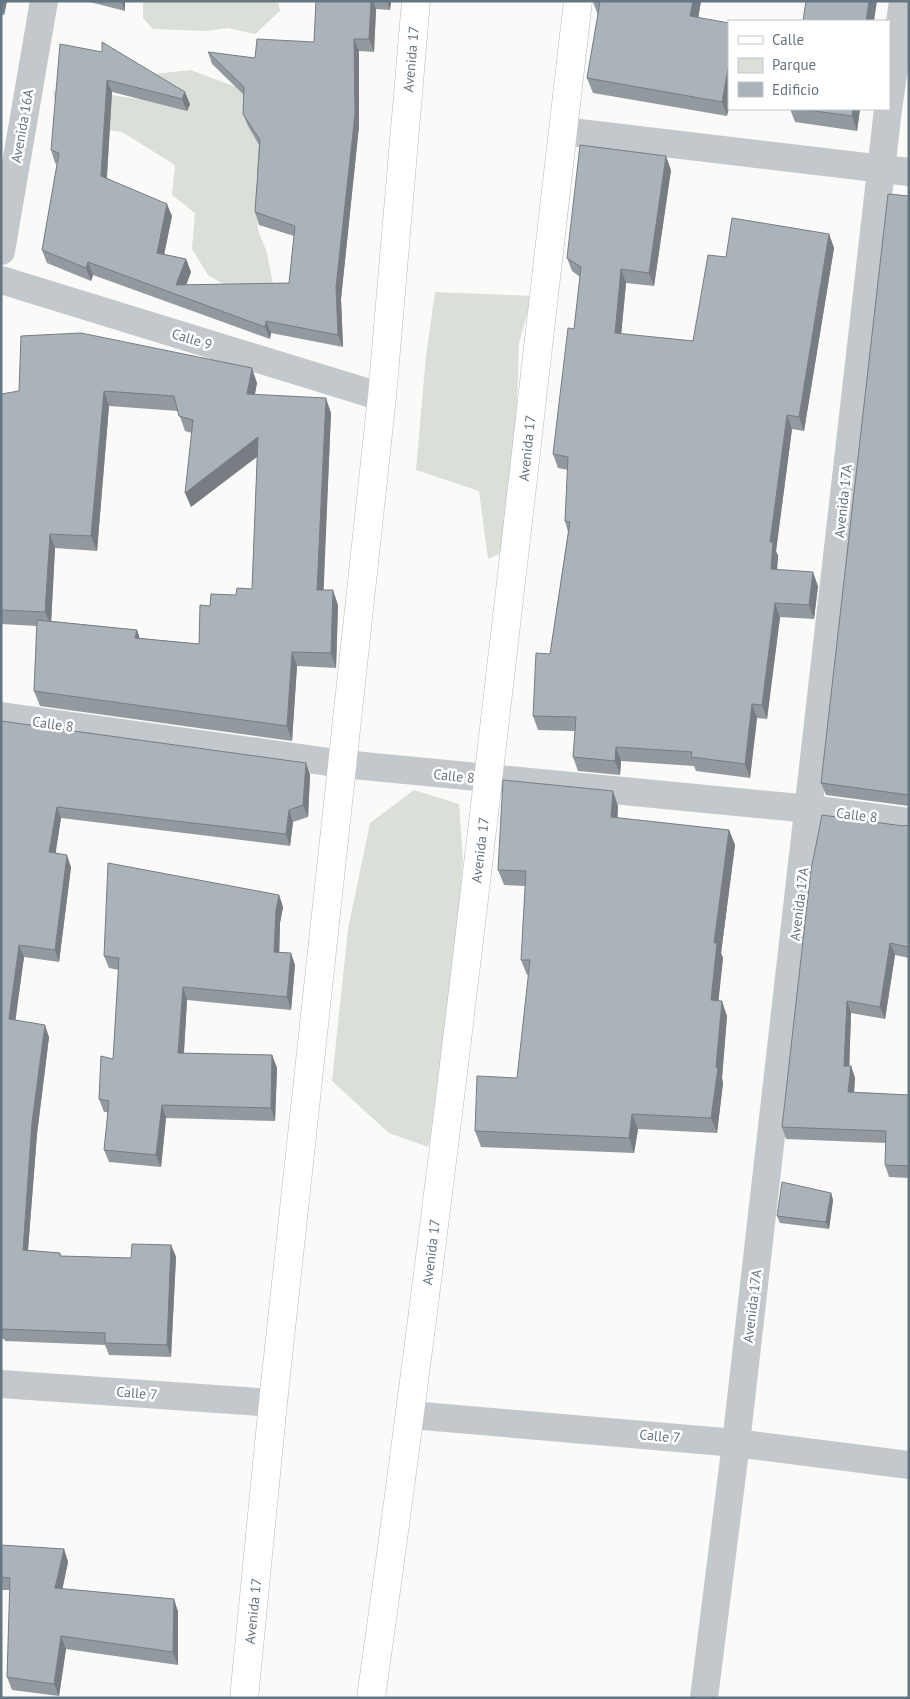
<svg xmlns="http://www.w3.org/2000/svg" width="910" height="1699" font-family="'PT Sans',sans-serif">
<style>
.green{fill:#dadfd7}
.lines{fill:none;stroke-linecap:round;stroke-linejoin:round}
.secondary-casing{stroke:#b3babf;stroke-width:29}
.street{stroke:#c3c8cc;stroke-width:28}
.secondary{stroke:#fff;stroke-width:28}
.wall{fill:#929a9f;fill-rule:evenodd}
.shaded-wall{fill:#777d82}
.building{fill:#aab3b9;stroke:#777d82}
.labels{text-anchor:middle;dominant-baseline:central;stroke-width:5;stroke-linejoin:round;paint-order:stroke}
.street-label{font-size:14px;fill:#657683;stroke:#fff}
</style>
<rect width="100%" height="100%" fill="#fafaf8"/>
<g class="green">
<polygon points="143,1 278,1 280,11 255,34 228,28 206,31 153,29 143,18"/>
<polygon points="191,70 236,87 248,99 248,126 267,158 256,178 256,200 258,230 267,253 273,284 240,294 208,275 192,249 195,213 172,195 175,165 122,132 59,124 53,91 88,91 137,99 154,74"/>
<polygon points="435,292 532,296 519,343 512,548 488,559 479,491 416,470 426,356"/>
<polygon points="414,790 459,804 463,861 452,993 440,1097 428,1147 389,1133 332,1081 348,929 370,823"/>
</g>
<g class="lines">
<g class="secondary-casing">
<g id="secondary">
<polyline points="244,1698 273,1403 382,397 416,1"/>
<path d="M371 1698C451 1134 512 567 578 1"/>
</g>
</g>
<g class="street">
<polyline points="889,103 903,1"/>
<polyline points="563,131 909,172"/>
<polyline points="1,251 44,1"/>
<polyline points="1,280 382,397"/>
<polyline points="1,716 343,764 810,809 909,822"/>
<polyline points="1,1384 273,1403"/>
<polyline points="411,1415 736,1443 909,1465"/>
<polyline points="704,1698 736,1443 888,109"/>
</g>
<use href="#secondary" class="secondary"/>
</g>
<g class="wall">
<polygon points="1,1 7,1 4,15 2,15 1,21"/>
<polygon points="86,1 125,1 125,11"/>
<polygon points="316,1 391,1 390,10 376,9 374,52 359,51 359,126 341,299 343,347 271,333 270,339 93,275 91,281 47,263 42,250 57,164 55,163 51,150 102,52 102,42 190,104 187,111 112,92 107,178 172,216 164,254 186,259 191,272 186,285 289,283 294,236 259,225 255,212 259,145 248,126 243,114 244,95 212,64 208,52 255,58 314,42"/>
<polygon points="701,1 698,18 727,116 593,93 587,78 598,15 593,2"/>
<polygon points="790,109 860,109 857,131 795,122"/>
<polygon points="671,170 654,286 626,283 621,334 693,341 726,257 829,234 834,248 804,431 792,429 776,551 778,556 777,569 818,586 814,619 780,617 767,719 757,718 750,778 696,771 694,766 621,761 620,775 578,771 573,757 575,731 538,730 533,716 550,654 568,532 565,521 568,470 558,468 553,454 574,329 580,277 572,271 567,258"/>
<polygon points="909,196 909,806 826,795 821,783"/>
<path d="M257 383 255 394 331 413 323 590 338 605 336 668 297 666 292 741 40 706 34 691 37 626 1 624V394ZM109 406 178 411 185 431 192 433 191 507 257 457 252 589 210 606 199 644 139 638 137 630 51 621 55 548 97 551Z"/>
<polygon points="1,721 310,775 308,817 293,822 290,846 61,818 55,853 71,867 59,962 24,957 15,1020 49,1037 37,1134 28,1250 60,1253 61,1256 131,1258 171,1245 176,1257 171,1357 109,1355 105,1345 5,1341 4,1339 1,1339"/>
<polygon points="618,806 617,818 729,830 735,845 721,953 723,958 718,1001 727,1016 722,1078 723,1083 717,1133 638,1129 634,1153 481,1147 475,1131 517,1078 529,975 527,975 521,960 525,886 504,885 498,870"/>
<polygon points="909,825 909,958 895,955 885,1019 851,1013 849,1066 851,1066 855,1078 854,1092 909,1095 909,1178 889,1177 885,1165 886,1143 786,1139 782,1127 903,826"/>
<polygon points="279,895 283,907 280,923 279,952 295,965 291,1010 187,1000 184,1053 272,1055 277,1068 275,1121 166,1118 161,1167 109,1162 104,1150 108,1112 104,1112 99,1099 113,1059 119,970 109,968 104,956"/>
<polygon points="831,1193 833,1200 829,1229 780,1223 777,1216"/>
<polygon points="1,1545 64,1549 68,1562 62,1589 174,1599 178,1612 178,1665 66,1649 59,1696 12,1690 7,1677 10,1590 1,1590"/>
</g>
<g class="shaded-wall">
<polygon points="1,1 7,1 4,15 1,6"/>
<polygon points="121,1 125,1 125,11"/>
<polygon points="371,1 373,1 376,9 374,52 369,39"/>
<polygon points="387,1 391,1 390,10"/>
<polygon points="693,1 701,1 696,31 690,16"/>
<polygon points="869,1 877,1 874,21 866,21"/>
<polygon points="354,39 359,51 359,126 341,299 343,347 338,335 336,287"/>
<polygon points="729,63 729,108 727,116 722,102"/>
<polygon points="107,80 112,92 106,188 101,176"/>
<polygon points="185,92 190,104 187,111 182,99"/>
<polygon points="853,109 860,109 857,131 852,116"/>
<polygon points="666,156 671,170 654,286 649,273"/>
<polygon points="167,204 172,216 162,265 157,253"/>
<polygon points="829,234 834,248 804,431 799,417"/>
<polygon points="186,259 191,272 182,296 176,285"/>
<polygon points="88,262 93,275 91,281 86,268"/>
<polygon points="621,269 626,283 620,347 615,333"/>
<polygon points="266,321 271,333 270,339 265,327"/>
<polygon points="252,368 257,383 252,408 247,394"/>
<polygon points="104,391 109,406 97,551 91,536"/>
<polygon points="326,398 331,413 323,605 317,590"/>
<polygon points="787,415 792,429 776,551 778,556 776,583 771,569 770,542"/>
<polygon points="258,437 263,452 191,507 185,493"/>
<polygon points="50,534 55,548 51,626 45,612"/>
<polygon points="813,572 818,586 814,619 809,605"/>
<polygon points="333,590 338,605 336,668 331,653"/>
<polygon points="775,603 780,617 767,719 762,705"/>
<polygon points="137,630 142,645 135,638"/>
<polygon points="292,652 297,666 292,741 287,726"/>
<polygon points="752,704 757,718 750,778 745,764"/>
<polygon points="616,747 621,761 620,775 615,761"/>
<polygon points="306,763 310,775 308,817 303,805"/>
<polygon points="613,791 618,806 617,832 611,817"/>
<polygon points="57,807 61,818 54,864 49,852"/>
<polygon points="289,810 293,822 290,846 286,834"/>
<polygon points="729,830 735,845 721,953 723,958 717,1015 711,1000 714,943"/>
<polygon points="67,855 71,867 59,962 55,950"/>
<polygon points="279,895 283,907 280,923 279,964 274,952 276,910"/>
<polygon points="890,943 895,955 885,1019 880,1007"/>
<polygon points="19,945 24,957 14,1031 9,1019"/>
<polygon points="291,953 295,965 291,1010 287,997"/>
<polygon points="183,987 187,1000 183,1066 178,1053"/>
<polygon points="722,1001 727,1016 722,1078 723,1083 717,1133 711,1118"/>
<polygon points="847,1001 851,1013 849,1078 844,1066"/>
<polygon points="45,1025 49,1037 37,1134 27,1262 23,1250 32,1122"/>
<polygon points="272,1055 277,1068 275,1121 271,1108"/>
<polygon points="851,1066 855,1078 853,1104 848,1092"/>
<polygon points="162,1105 166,1118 161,1167 156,1155"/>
<polygon points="632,1114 638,1129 634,1153 629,1138"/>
<polygon points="831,1193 833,1200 829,1229 826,1222"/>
<polygon points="171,1245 176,1257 171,1357 167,1345"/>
<polygon points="64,1549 68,1562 60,1601 55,1588"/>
<polygon points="174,1599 178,1612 178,1665 173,1652"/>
<polygon points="61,1636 66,1649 59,1696 54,1684"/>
</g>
<g class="building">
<polygon points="316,1 371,1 369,39 354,39 355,114 336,287 338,335 266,321 265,327 88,262 86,268 42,250 59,153 51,150 60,44 102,52 102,42 185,92 182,99 107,80 101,176 167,204 157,253 186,259 176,285 289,283 295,226 255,212 260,140 243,114 244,87 208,52 255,58 257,39 314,42"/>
<polygon points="593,1 693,1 690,16 729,23 729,63 722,102 587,78 600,2"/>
<polygon points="806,1 869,1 866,21 803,21"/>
<polygon points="800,109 853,109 852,116"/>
<polygon points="580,145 666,156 649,273 621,269 615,333 693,341 708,255 726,257 732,218 829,234 799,417 787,415 770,542 773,542 771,569 813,572 809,605 775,603 762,705 752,704 745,764 691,757 692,752 616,747 615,761 573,757 576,717 533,716 536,653 550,654 570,522 565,521 568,457 553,454 568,328 574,329 581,267 567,258"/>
<polygon points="888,194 909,196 909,795 821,783"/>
<polygon points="81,333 252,368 247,394 326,398 317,590 333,590 331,653 292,652 287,726 34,691 37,620 137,630 135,638 199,644 200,605 210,606 211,594 236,595 237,588 252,589 258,437 185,493 193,420 179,416 174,396 104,391 91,536 50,534 45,612 1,610 1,394 19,391 21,336"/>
<polygon points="1,721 306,763 303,805 289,810 286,834 57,807 49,852 67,855 55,950 19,945 9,1019 45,1025 32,1122 23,1250 60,1253 60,1256 131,1258 132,1244 171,1245 167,1345 105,1343 105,1333 1,1329"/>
<polygon points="503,780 613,791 611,817 729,830 714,943 717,943 711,1000 722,1001 716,1067 718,1068 711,1118 632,1114 629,1138 475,1131 477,1076 517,1078 530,960 521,960 526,871 498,870"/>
<polygon points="822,815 903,826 909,825 909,947 890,943 880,1007 847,1001 844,1066 851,1066 848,1092 909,1095 909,1166 885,1165 886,1131 782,1127 811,870"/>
<polygon points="108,863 279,895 276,910 274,952 291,953 287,997 183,987 178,1053 272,1055 271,1108 162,1105 156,1155 104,1150 109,1101 99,1099 101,1056 113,1059 119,958 104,956"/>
<polygon points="782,1182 831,1193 826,1222 777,1216"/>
<polygon points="1,1545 64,1549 55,1588 174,1599 173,1652 61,1636 54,1684 7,1677 10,1578 1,1577"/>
</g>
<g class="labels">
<g class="street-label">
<text transform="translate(411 59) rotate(-85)">Avenida 17</text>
<text transform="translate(22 126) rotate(-80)">Avenida 16A</text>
<text transform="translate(192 339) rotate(17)">Calle 9</text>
<text transform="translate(527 448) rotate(-84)">Avenida 17</text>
<text transform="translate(843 501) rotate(-84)">Avenida 17A</text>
<text transform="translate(53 724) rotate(8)">Calle 8</text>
<text transform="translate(454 776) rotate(6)">Calle 8</text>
<text transform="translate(857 815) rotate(7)">Calle 8</text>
<text transform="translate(480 850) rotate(-83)">Avenida 17</text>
<text transform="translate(799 904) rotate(-83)">Avenida 17A</text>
<text transform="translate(431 1252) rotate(-83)">Avenida 17</text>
<text transform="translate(752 1306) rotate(-83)">Avenida 17A</text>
<text transform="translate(137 1393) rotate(4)">Calle 7</text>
<text transform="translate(660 1436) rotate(5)">Calle 7</text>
<text transform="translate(253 1611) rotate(-84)">Avenida 17</text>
</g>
</g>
<rect width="910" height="1699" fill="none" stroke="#657683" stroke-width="5"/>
<rect x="728" y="20" width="162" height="90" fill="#ffffff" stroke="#c1c8cd"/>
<rect x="738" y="36" width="25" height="8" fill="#ffffff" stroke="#c1c8cd"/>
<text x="772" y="45" font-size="15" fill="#657683">Calle</text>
<rect x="738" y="58" width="25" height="15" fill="#dadfd7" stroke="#c1c8cd"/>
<text x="772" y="70" font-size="15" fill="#657683">Parque</text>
<rect x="738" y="82" width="25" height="15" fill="#aab3b9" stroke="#c1c8cd"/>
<text x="772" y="95" font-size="15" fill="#657683">Edificio</text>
</svg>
